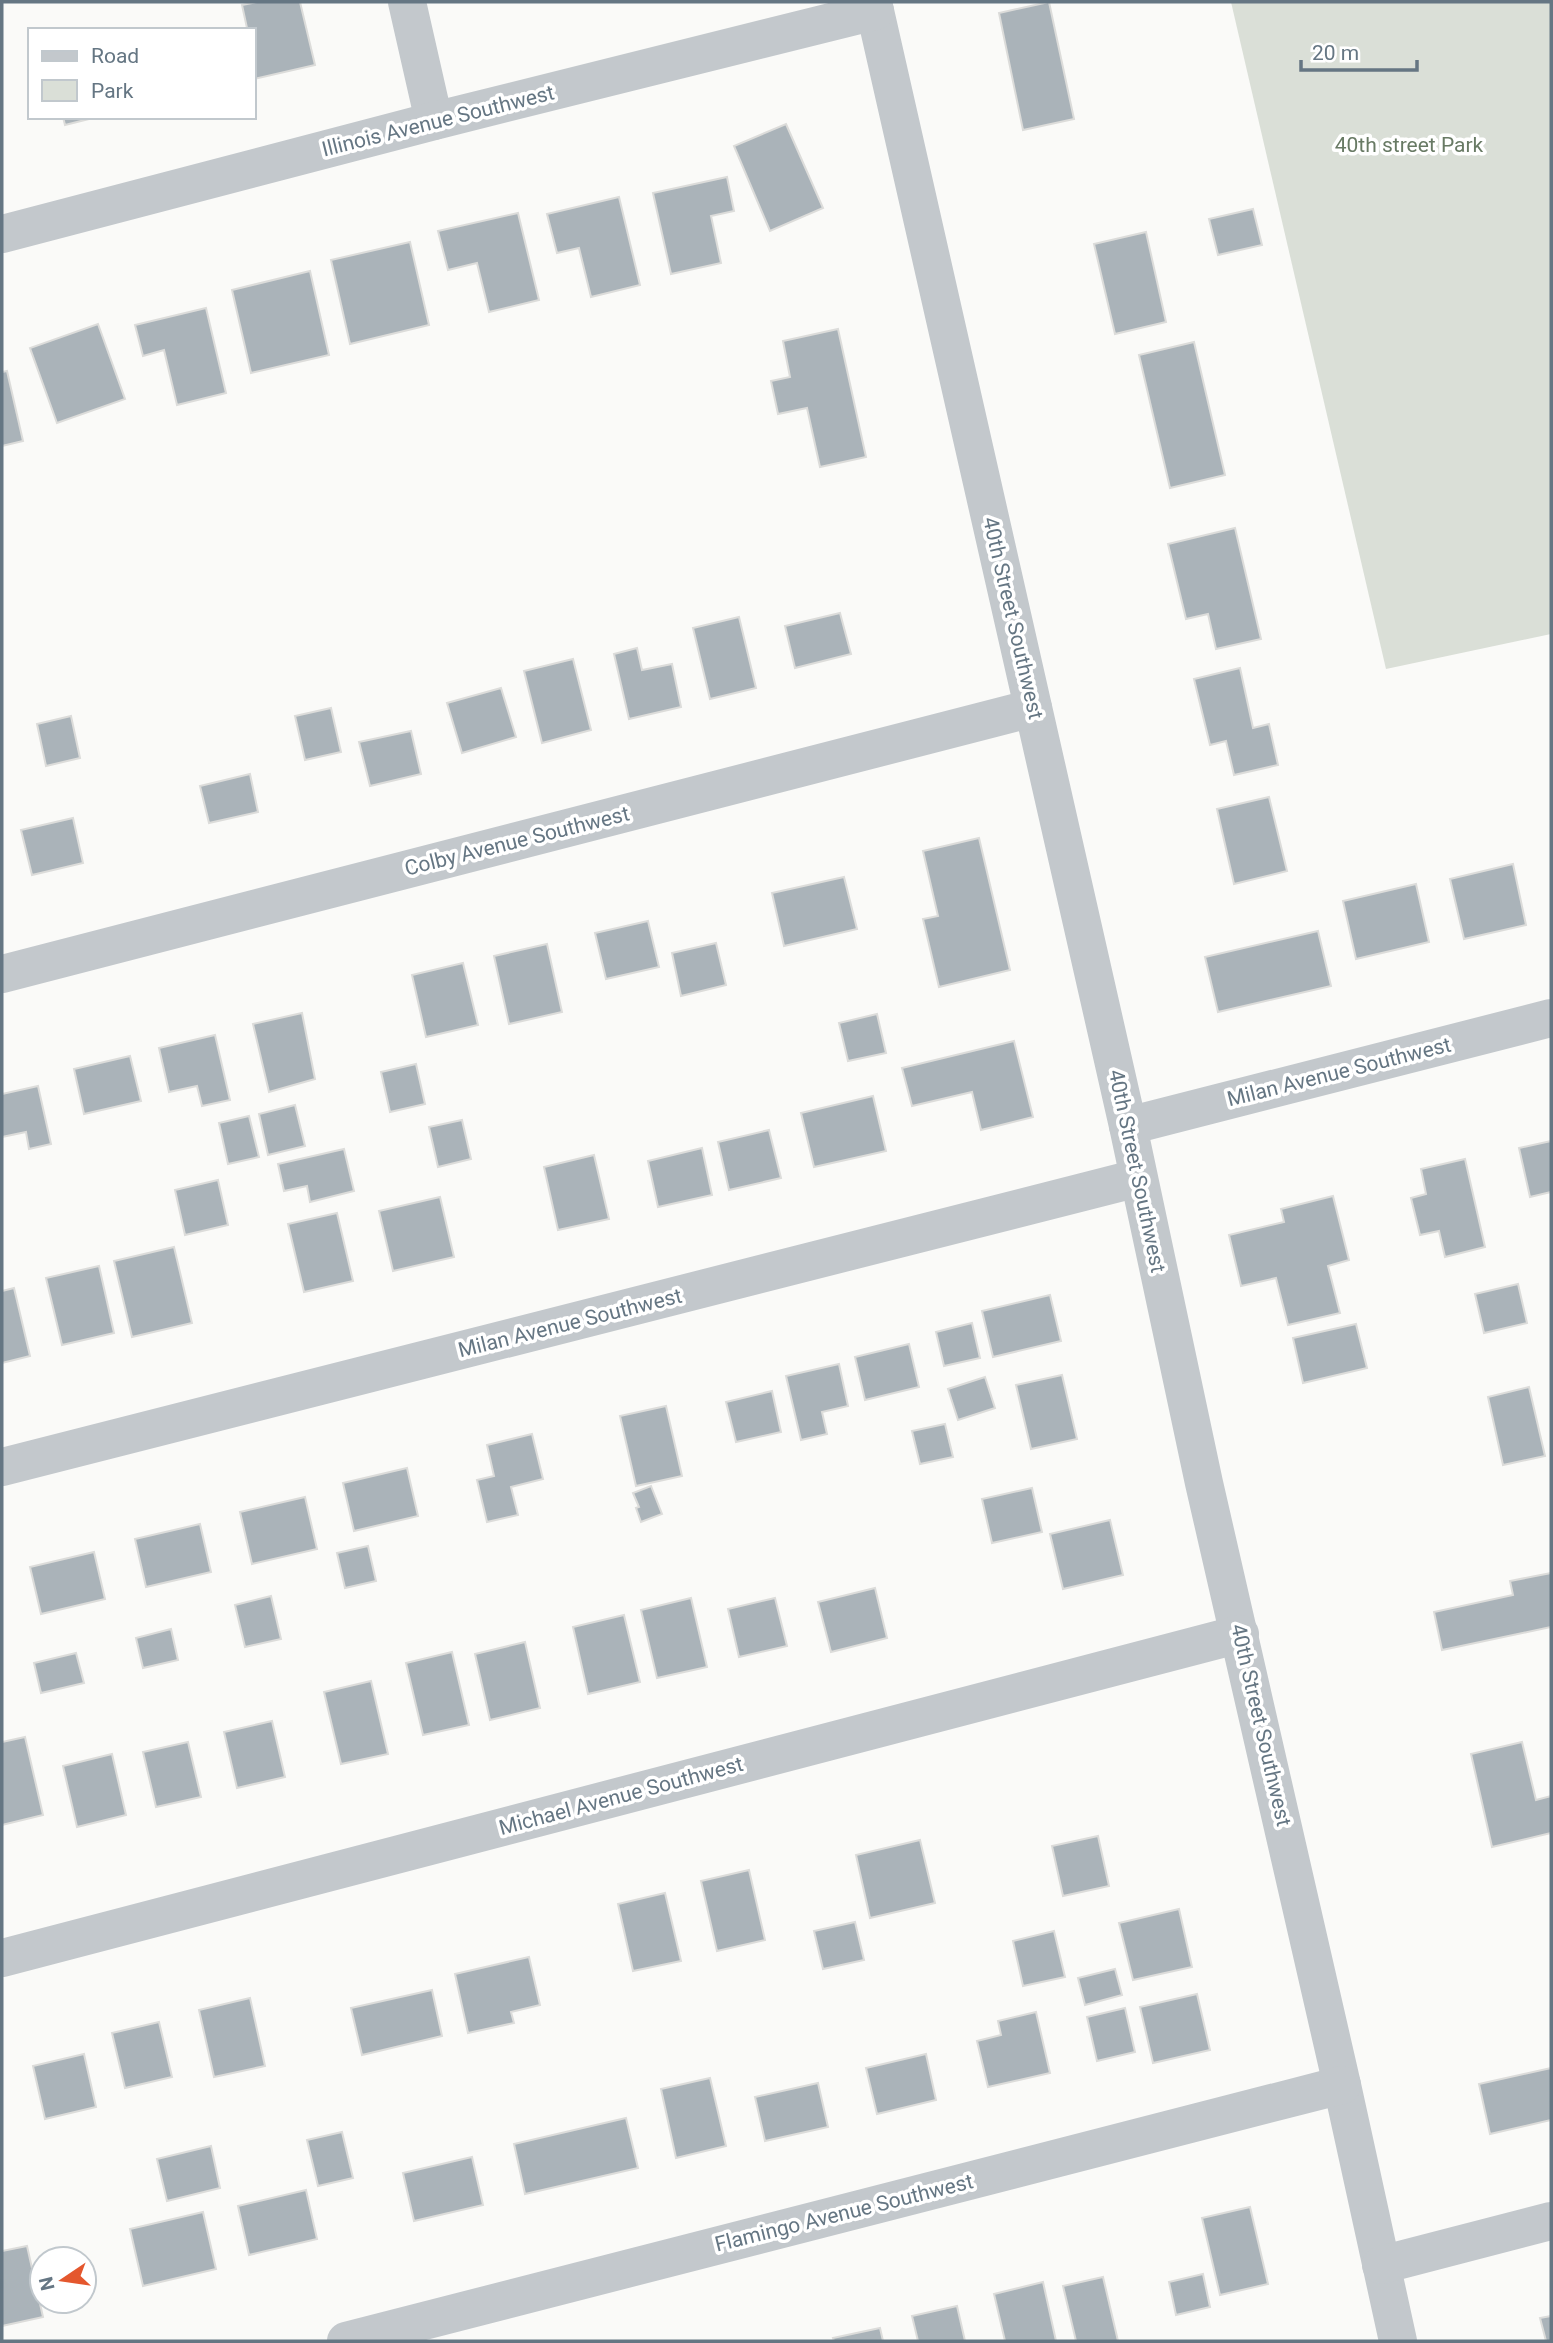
<svg xmlns="http://www.w3.org/2000/svg" width="1553" height="2343" font-family="Roboto,sans-serif">
<style>
.green{fill:#dadfd7}
.building{fill:#aab3b9;stroke:#dcdcda;stroke-width:2}
.lines{fill:none;stroke-linecap:round;stroke-linejoin:round}
.minor{stroke:#c3c8cc;stroke-width:38}
.labels{text-anchor:middle;dominant-baseline:central;stroke-width:7;stroke-linejoin:round;paint-order:stroke}
.street-label{font-size:21px;fill:#657683;stroke:#fff}
.park-label{font-size:21px;fill:#687a64;stroke:#fff}
</style>
<rect width="100%" height="100%" fill="#fafaf8"/>
<polygon class="green" points="1231,2 1551,2 1551,634 1386,669"/>
<g class="building">
<polygon points="257,2 300,2 315,65 254,79 254,30 239,30 247,28 242,5"/>
<polygon points="1049,2 1074,119 1023,130 999,13"/>
<polygon points="63,117 97,117 65,125"/>
<polygon points="786,124 823,208 770,231 734,146"/>
<polygon points="727,177 734,211 711,216 721,263 671,274 653,193"/>
<polygon points="619,197 640,285 591,297 579,248 557,253 547,214"/>
<polygon points="1253,209 1262,245 1218,255 1209,219"/>
<polygon points="518,213 539,300 489,312 477,263 448,270 438,231"/>
<polygon points="1146,232 1166,322 1115,334 1094,244"/>
<polygon points="410,242 429,325 350,344 331,260"/>
<polygon points="310,271 329,355 251,373 232,290"/>
<polygon points="206,308 226,393 177,405 164,350 143,356 135,325"/>
<polygon points="98,324 125,399 57,423 30,348"/>
<polygon points="838,329 866,457 820,467 807,408 778,414 771,381 790,377 783,341"/>
<polygon points="1194,342 1225,475 1170,488 1139,355"/>
<polygon points="7,371 23,441 2,446 2,372"/>
<polygon points="1235,528 1261,639 1216,649 1208,614 1186,619 1168,544"/>
<polygon points="840,613 851,654 795,668 785,626"/>
<polygon points="739,617 756,688 710,699 693,628"/>
<polygon points="637,648 642,670 672,664 681,707 629,719 614,654"/>
<polygon points="573,659 591,730 542,743 524,671"/>
<polygon points="1240,668 1253,728 1269,724 1278,765 1234,775 1226,741 1210,745 1194,679"/>
<polygon points="501,688 516,737 462,753 447,703"/>
<polygon points="331,708 341,752 305,760 295,716"/>
<polygon points="71,716 80,758 46,766 37,724"/>
<polygon points="411,731 421,774 370,786 359,742"/>
<polygon points="250,774 258,812 209,823 200,786"/>
<polygon points="1269,797 1287,871 1234,884 1217,809"/>
<polygon points="73,818 83,863 32,875 21,830"/>
<polygon points="979,838 1010,970 939,987 923,919 938,916 923,851"/>
<polygon points="1513,864 1526,925 1464,939 1450,879"/>
<polygon points="844,877 857,929 784,946 772,893"/>
<polygon points="1416,884 1429,942 1356,959 1343,901"/>
<polygon points="648,921 659,967 606,979 595,933"/>
<polygon points="1318,931 1331,986 1218,1012 1205,957"/>
<polygon points="716,943 726,985 681,996 672,953"/>
<polygon points="547,944 562,1012 509,1024 494,956"/>
<polygon points="463,963 478,1025 426,1037 412,975"/>
<polygon points="302,1013 315,1079 269,1092 253,1024"/>
<polygon points="877,1014 886,1053 848,1061 839,1023"/>
<polygon points="215,1035 230,1100 202,1106 197,1086 169,1092 159,1048"/>
<polygon points="1014,1041 1033,1117 981,1130 972,1092 912,1106 902,1068"/>
<polygon points="130,1056 141,1101 84,1114 74,1069"/>
<polygon points="416,1064 425,1104 390,1112 381,1072"/>
<polygon points="38,1086 51,1144 29,1149 26,1132 2,1137 2,1094"/>
<polygon points="873,1096 886,1151 814,1167 801,1113"/>
<polygon points="295,1105 305,1146 268,1155 259,1114"/>
<polygon points="249,1116 259,1157 228,1164 219,1123"/>
<polygon points="462,1120 471,1159 438,1167 429,1127"/>
<polygon points="769,1130 781,1178 729,1190 718,1142"/>
<polygon points="1551,1141 1551,1192 1530,1197 1519,1148"/>
<polygon points="702,1148 712,1195 658,1207 648,1161"/>
<polygon points="344,1149 354,1191 310,1202 307,1186 284,1191 278,1164"/>
<polygon points="594,1155 609,1219 558,1230 544,1167"/>
<polygon points="1465,1159 1485,1247 1445,1257 1439,1231 1420,1235 1411,1198 1426,1194 1421,1169"/>
<polygon points="218,1180 228,1225 185,1235 175,1190"/>
<polygon points="1333,1196 1349,1260 1328,1266 1340,1313 1288,1325 1276,1278 1241,1286 1229,1235 1284,1222 1281,1209"/>
<polygon points="440,1197 454,1257 393,1271 379,1211"/>
<polygon points="337,1213 353,1281 304,1292 288,1224"/>
<polygon points="174,1247 192,1323 132,1337 114,1261"/>
<polygon points="99,1266 114,1333 62,1345 46,1278"/>
<polygon points="1518,1284 1527,1323 1484,1333 1475,1294"/>
<polygon points="14,1288 30,1356 2,1363 2,1291"/>
<polygon points="1050,1295 1061,1341 993,1357 982,1311"/>
<polygon points="972,1323 980,1358 944,1366 936,1332"/>
<polygon points="1356,1324 1367,1368 1303,1383 1293,1338"/>
<polygon points="909,1344 919,1387 865,1400 855,1357"/>
<polygon points="839,1364 848,1406 822,1412 827,1434 801,1440 786,1376"/>
<polygon points="1062,1375 1077,1439 1031,1449 1016,1385"/>
<polygon points="985,1377 995,1408 958,1420 948,1389"/>
<polygon points="1529,1387 1545,1456 1503,1465 1488,1397"/>
<polygon points="772,1391 781,1432 736,1442 726,1402"/>
<polygon points="666,1406 682,1476 636,1486 620,1416"/>
<polygon points="945,1424 953,1457 920,1464 912,1431"/>
<polygon points="532,1434 543,1479 511,1487 518,1515 487,1522 477,1480 494,1476 487,1445"/>
<polygon points="407,1468 418,1516 354,1531 343,1483"/>
<polygon points="651,1486 662,1514 641,1522 636,1508 639,1507 633,1493"/>
<polygon points="1032,1488 1042,1532 992,1543 982,1499"/>
<polygon points="305,1497 317,1549 252,1564 240,1512"/>
<polygon points="1110,1520 1123,1575 1063,1589 1050,1534"/>
<polygon points="200,1524 211,1572 146,1587 135,1539"/>
<polygon points="368,1546 376,1581 345,1588 337,1553"/>
<polygon points="94,1552 105,1599 41,1614 30,1567"/>
<polygon points="1551,1573 1551,1627 1442,1650 1434,1612 1513,1595 1510,1581"/>
<polygon points="875,1588 887,1638 831,1652 818,1602"/>
<polygon points="271,1596 281,1639 245,1647 235,1605"/>
<polygon points="691,1598 707,1667 657,1678 641,1610"/>
<polygon points="775,1598 787,1646 739,1657 728,1609"/>
<polygon points="624,1615 640,1682 588,1694 573,1627"/>
<polygon points="171,1629 178,1660 143,1668 136,1638"/>
<polygon points="525,1642 540,1708 490,1720 475,1654"/>
<polygon points="452,1652 469,1725 423,1735 406,1663"/>
<polygon points="76,1653 84,1683 41,1693 34,1663"/>
<polygon points="371,1681 388,1754 341,1764 324,1692"/>
<polygon points="272,1721 285,1777 237,1788 224,1732"/>
<polygon points="25,1737 43,1815 2,1825 2,1742"/>
<polygon points="188,1742 201,1797 156,1807 143,1752"/>
<polygon points="1522,1742 1536,1800 1551,1796 1551,1833 1492,1847 1471,1754"/>
<polygon points="112,1754 126,1815 77,1827 63,1766"/>
<polygon points="1098,1836 1109,1886 1063,1896 1052,1846"/>
<polygon points="920,1840 935,1903 870,1918 856,1855"/>
<polygon points="749,1870 765,1940 717,1951 701,1881"/>
<polygon points="665,1893 681,1961 633,1971 618,1904"/>
<polygon points="1179,1909 1192,1967 1133,1980 1119,1923"/>
<polygon points="855,1922 864,1960 823,1969 814,1931"/>
<polygon points="1054,1931 1065,1977 1023,1986 1013,1941"/>
<polygon points="529,1957 540,2005 511,2012 514,2023 468,2033 455,1974"/>
<polygon points="1115,1969 1122,1995 1085,2005 1078,1978"/>
<polygon points="432,1990 442,2036 362,2055 351,2008"/>
<polygon points="1197,1994 1210,2050 1153,2063 1140,2007"/>
<polygon points="250,1998 265,2066 214,2077 199,2010"/>
<polygon points="1125,2008 1135,2052 1097,2061 1087,2017"/>
<polygon points="1036,2012 1050,2073 988,2087 977,2041 1001,2035 998,2021"/>
<polygon points="159,2022 172,2077 125,2088 112,2033"/>
<polygon points="84,2054 96,2107 45,2119 33,2066"/>
<polygon points="926,2054 936,2100 877,2114 866,2068"/>
<polygon points="1551,2068 1551,2120 1490,2134 1479,2084"/>
<polygon points="710,2078 726,2146 676,2158 661,2089"/>
<polygon points="818,2083 828,2127 765,2141 755,2097"/>
<polygon points="626,2118 638,2168 525,2194 514,2144"/>
<polygon points="342,2132 353,2178 318,2186 307,2140"/>
<polygon points="211,2146 220,2188 167,2201 157,2159"/>
<polygon points="472,2157 483,2205 414,2221 403,2173"/>
<polygon points="306,2190 317,2239 249,2255 238,2206"/>
<polygon points="1250,2207 1268,2284 1220,2295 1202,2218"/>
<polygon points="203,2212 216,2269 143,2286 130,2229"/>
<polygon points="27,2246 43,2317 2,2326 2,2251"/>
<polygon points="1203,2274 1210,2307 1176,2315 1169,2282"/>
<polygon points="1103,2277 1118,2341 1076,2341 1063,2286"/>
<polygon points="1043,2282 1056,2341 1005,2341 994,2294"/>
<polygon points="957,2306 965,2341 918,2341 912,2316"/>
<polygon points="1551,2316 1551,2341 1546,2341 1540,2318"/>
<polygon points="880,2328 883,2341 834,2341 833,2338"/>
</g>
<g class="lines">
<g class="minor">
<polyline points="407,2 434,121"/>
<polyline points="873,2 1128,1126 1204,1483 1342,2085 1398,2341"/>
<polyline points="2,234 434,121 875,11"/>
<polyline points="2,974 1033,708"/>
<polyline points="1128,1126 1551,1018"/>
<polyline points="2,1467 1138,1178"/>
<polyline points="2,1958 1240,1634"/>
<polyline points="1381,2265 1551,2221"/>
<polyline points="346,2341 1342,2085"/>
</g>
</g>
<g class="labels">
<g class="street-label">
<text transform="translate(438 121) rotate(-14)">Illinois Avenue Southwest</text>
<text transform="translate(1013 618) rotate(77)">40th Street Southwest</text>
<text transform="translate(517 841) rotate(-14)">Colby Avenue Southwest</text>
<text transform="translate(1339 1072) rotate(-14)">Milan Avenue Southwest</text>
<text transform="translate(1137 1171) rotate(78)">40th Street Southwest</text>
<text transform="translate(570 1323) rotate(-14)">Milan Avenue Southwest</text>
<text transform="translate(1261 1725) rotate(77)">40th Street Southwest</text>
<text transform="translate(621 1796) rotate(-15)">Michael Avenue Southwest</text>
<text transform="translate(844 2213) rotate(-14)">Flamingo Avenue Southwest</text>
</g>
<g class="park-label">
<text x="1409" y="145">40th street Park</text>
</g>
</g>
<rect width="1553" height="2343" fill="none" stroke="#657683" stroke-width="7"/>
<rect x="28" y="28" width="228" height="91" fill="#ffffff" stroke="#c1c8cd" stroke-width="2"/>
<rect x="42" y="51" width="35" height="10" fill="#c3c8cc" stroke="#c1c8cd" stroke-width="2"/>
<text x="91" y="63" font-size="21" fill="#657683">Road</text>
<rect x="42" y="80" width="35" height="21" fill="#dadfd7" stroke="#c1c8cd" stroke-width="2"/>
<text x="91" y="98" font-size="21" fill="#657683">Park</text>
<g transform="translate(63 2280) rotate(257)"><circle r="33" fill="#ffffff" stroke="#c1c8cd" stroke-width="2"/>
<path d="M0-5L12 26L0 18L-12 26Z" fill="#e4572e"/>
<text y="-10" font-size="19" font-weight="bold" text-anchor="middle" fill="#657683">N</text>
</g>
<path d="M1301 60v10h116v-10" fill="none" stroke="#657683" stroke-width="3.5"/>
<text x="1312" y="60" font-size="21" fill="#657683" stroke="#ffffff" stroke-width="5" paint-order="stroke">20 m</text>
</svg>
